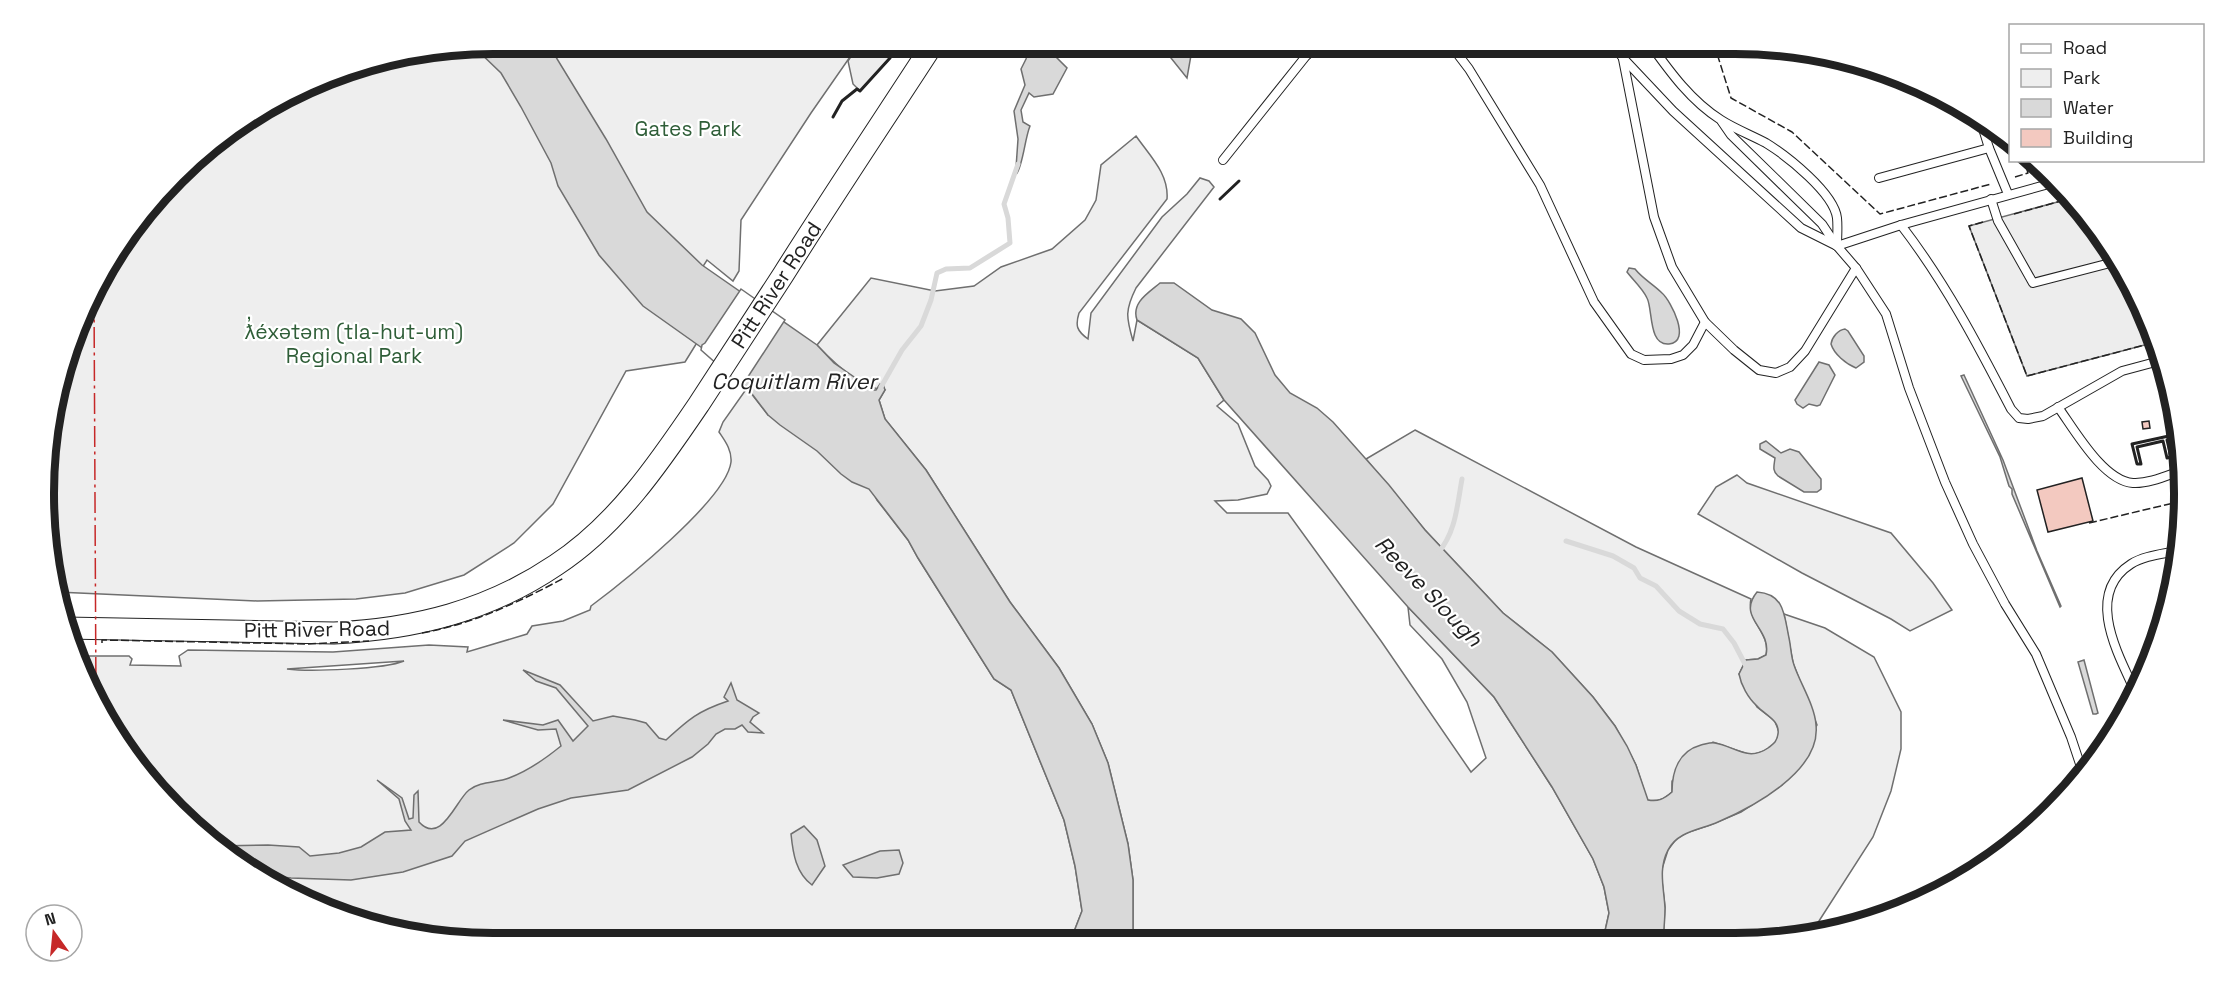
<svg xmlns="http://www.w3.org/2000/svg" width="2228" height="987" font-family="'Space Grotesk',sans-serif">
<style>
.green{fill:#eee;stroke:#6f6f6f;stroke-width:1.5;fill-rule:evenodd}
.parking{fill:#ededed;stroke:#6f6f6f;stroke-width:1.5}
.water{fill:#d9d9d9;stroke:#6f6f6f;stroke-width:1.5}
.pier{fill:#fff;stroke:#6f6f6f;stroke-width:1.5}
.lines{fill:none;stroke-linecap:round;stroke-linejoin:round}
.stream{stroke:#d9d9d9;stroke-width:5}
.building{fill:#f3c9c0;stroke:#222;stroke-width:1.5}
.service-casing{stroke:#222;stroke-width:10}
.secondary-casing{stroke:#222;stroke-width:23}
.service{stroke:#fff;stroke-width:8}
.secondary{stroke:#fff;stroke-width:21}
.fence{stroke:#222;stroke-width:1.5;stroke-dasharray:8 3;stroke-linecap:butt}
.wall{stroke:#222;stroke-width:3}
.power{stroke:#c62828;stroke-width:1.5;stroke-dasharray:21 4.5 3 4.5;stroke-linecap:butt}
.labels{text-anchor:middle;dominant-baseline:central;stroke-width:4.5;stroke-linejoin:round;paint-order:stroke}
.park-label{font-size:21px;fill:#2f5e38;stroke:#fff}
.street-label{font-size:21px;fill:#222;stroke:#fff}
.water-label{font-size:22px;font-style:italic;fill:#222;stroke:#fff}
.rim{fill:none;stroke:#222;stroke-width:8}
</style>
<rect width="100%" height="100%" fill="#fff"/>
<g class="green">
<polygon points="494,44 859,44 811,113 741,220 739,271 733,281 707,260 674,312 698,341 685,362 626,371 553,504 514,543 464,575 405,593 356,599 257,601 57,592 47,553 52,406 104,268 197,155 269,104 349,68"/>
<path d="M1136 136C1150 156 1169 174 1167 199L1079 313C1075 326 1077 331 1088 339L1091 313 1162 217 1187 194 1200 178 1209 181 1214 187 1136 288C1125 310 1126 317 1133 341L1137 320 1198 358 1224 400 1217 406 1238 424 1255 466 1268 480 1271 486 1267 494 1238 500 1215 501 1227 513H1288L1381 641 1471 772 1486 758 1467 702 1442 659 1410 625 1408 607 1494 697 1552 787 1593 859 1604 887 1609 913 1603 940 1133 942V880L1128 844 1108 763 1092 724 1059 668 1010 602 926 470 885 419 879 400 885 390C861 389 833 362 817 345L871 278 935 291 974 286 1001 267 1052 249 1085 220 1096 200 1101 165Z"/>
<path d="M819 380 877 500 908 540 918 558 994 679 1011 690 1064 820 1075 866 1082 911 1070 942 823 943 767 932 707 943H494L349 920 269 883 197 832 104 718 75 656H129L132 659 130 665 181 666 179 656 188 650 333 652 429 645 468 647 467 652 527 634 532 626 563 621 590 610 591 606C622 583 727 499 731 462 732 450 725 441 719 432L723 422 747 388 768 415ZM404 661C385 669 310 672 287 669Z"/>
<path d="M1415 430 1636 547 1751 599C1746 621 1771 633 1766 655L1758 659 1746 660 1739 674 1757 707 1775 721 1779 732 1776 743 1764 751 1751 755 1713 742 1672 781V792C1664 799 1658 802 1647 800L1636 765 1615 726 1593 697 1552 652 1503 613 1425 530 1366 459Z"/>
<polygon points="1737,475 1747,483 1891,533 1933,583 1952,610 1910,631 1891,619 1802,573 1698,514 1716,487"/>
<polygon points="1784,614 1825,628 1874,657 1901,712 1901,749 1891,791 1873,837 1810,935 1794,940 1663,940 1665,907 1661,872 1668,850 1676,839 1686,833 1710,825 1741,812 1782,785 1817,725 1793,663"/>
</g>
<g class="parking">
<polygon points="859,44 899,44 890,58 860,91 853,84 848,61"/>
<polygon points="2072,198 2092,220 2138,295 2156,342 2027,376 1969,226"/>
</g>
<g class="water">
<polygon points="494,44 548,44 606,139 647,212 702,265 817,345 834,363 873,390 876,390 880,384 883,384 885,390 879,400 885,419 926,470 1010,602 1059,668 1092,724 1108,763 1128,844 1133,880 1133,942 1070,942 1082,911 1075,866 1064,820 1011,690 994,679 918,558 908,540 869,489 852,482 841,474 817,451 780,425 768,415 746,386 712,355 643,306 599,255 558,186 551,163 521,107 501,73 474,47"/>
<path d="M1030 44H1055L1049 50 1067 68 1053 94 1034 97 1029 93 1021 110 1023 122 1030 126C1025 138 1023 164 1017 173L1016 168 1018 139 1014 111 1025 85 1021 69 1026 59Z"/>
<polygon points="1159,44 1193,44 1187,78 1163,48"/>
<path d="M1629 268 1635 269C1643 279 1653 284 1662 293 1671 301 1692 342 1669 344 1648 346 1653 309 1647 298 1643 289 1633 280 1627 272Z"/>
<path d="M1160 283H1174L1212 310 1241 319 1255 333 1275 375 1290 393 1317 408 1333 422 1389 485 1425 530 1503 613 1552 652 1593 697 1615 726 1627 746 1636 765 1648 800C1658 802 1664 799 1672 792 1672 771 1679 751 1701 745 1706 744 1711 742 1715 743 1734 746 1748 762 1768 748 1773 744 1777 742 1778 734 1780 720 1765 715 1757 706 1748 698 1741 685 1739 674L1746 660 1758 659 1766 655C1772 628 1736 618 1757 592 1785 594 1784 615 1789 638 1791 647 1791 657 1794 665 1800 683 1815 706 1816 725 1821 771 1753 807 1718 822 1700 830 1678 831 1668 850 1658 869 1664 888 1665 908 1665 919 1664 929 1663 940H1603L1609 913 1604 887 1593 859 1552 787 1494 697 1408 607 1224 400 1198 358 1137 320C1131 303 1148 293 1160 283Z"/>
<path d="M1845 329 1848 331 1864 356V362L1856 368C1846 364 1834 354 1831 344 1832 337 1838 330 1845 329Z"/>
<polygon points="1819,362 1829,365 1835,375 1820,405 1817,406 1809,404 1803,408 1797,404 1795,400"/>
<polygon points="1964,375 2003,460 2037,551 2061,606 2060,607 2012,494 2012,489 2009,486 2000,457 1961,376"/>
<path d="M1766 441 1781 453 1790 449 1799 452 1821 479V489L1817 492H1804L1778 476C1772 471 1774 466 1775 458L1760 449V444Z"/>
<polygon points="2084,660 2098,713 2096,714 2093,714 2078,662"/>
<path d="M523 670 560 685 593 721 613 716 635 720 646 723 659 738 666 740C689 719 698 711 728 701L724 697 731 683 737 700 759 713 753 717 750 722 763 733 748 732 742 725 735 729H725L716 734 708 744 692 757 628 790 571 798 538 809 465 841 452 856 403 872 351 880 291 878 255 874 217 846 268 845 299 847 310 856 339 853 361 847 385 832 411 830 405 821 399 799 377 780 402 798 409 819 413 818 414 795 418 791 419 822C441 846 456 800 469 790 481 781 496 783 509 778 528 771 545 759 561 746L556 729 538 730 503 720 543 725 558 720 573 741 588 726 556 688 536 681Z"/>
<path d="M804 826 817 840 825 866 812 885C796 873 793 854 791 834Z"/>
<polygon points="899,850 903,863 899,874 877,878 853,877 843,865 880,851"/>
<polygon points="767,932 823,943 707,943 735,933"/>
</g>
<polygon class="pier" points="741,289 785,320 742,386 701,350 702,345 705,343"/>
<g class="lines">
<g class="stream">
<polyline points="881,387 902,350 921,326 931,300 937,273 946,269 970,268 1010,243 1008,218 1004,204 1018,164"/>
<polyline points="1566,541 1613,556 1634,568 1640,578 1656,586 1679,611 1700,624 1723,629 1734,643 1746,666"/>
<path d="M1438 553C1456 532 1457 506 1462 479"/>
</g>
</g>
<g class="building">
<polygon points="2172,393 2177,423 2170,425 2162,395"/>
<polygon points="2149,421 2150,428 2143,429 2142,422"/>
<polygon points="2082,478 2093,521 2048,532 2037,490"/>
</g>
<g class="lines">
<g class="service-casing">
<g id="service">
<polyline points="1450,44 1469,69 1540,185 1594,302 1631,354 1644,360 1671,359 1683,355 1693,345 1705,322"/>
<polyline points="1612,44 1623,58 1673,111 1801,228 1837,246 1856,268 1886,314 1909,388 1945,482 1973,544 2005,604 2036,654 2071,737 2083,773"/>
<path d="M1650 44C1670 72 1691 101 1721 120 1735 129 1751 135 1766 143 1787 156 1834 193 1837 218 1838 227 1837 237 1837 246"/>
<polyline points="1623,59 1654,217 1672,267 1705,322 1734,350 1759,370 1776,373 1790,367 1805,351 1856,268"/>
<polyline points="1980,119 1989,148 2008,194"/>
<polyline points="1722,122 1731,135 1822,224 1836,245"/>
<polyline points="1223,160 1306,56 1319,44"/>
<polyline points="2040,165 2046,184"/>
<polyline points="1879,178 1989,148"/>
<polyline points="1991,199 1998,221 2033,283 2118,261"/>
<path d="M1901 225C1945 282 1978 345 2011 409L2019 418 2028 419 2043 416 2122 371 2163 360"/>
<polyline points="1837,246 1901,225 2056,182"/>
<path d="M2058 407C2074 429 2103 481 2133 483 2149 484 2168 475 2183 470"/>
<path d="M2135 691C2118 654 2084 594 2131 564 2145 555 2165 554 2181 550"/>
</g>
</g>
<g class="secondary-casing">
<path id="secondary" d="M65 628 334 633C415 629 488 611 556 565 617 525 659 463 699 404 727 361 755 318 783 275 832 197 883 121 933 44"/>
</g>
<use href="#service" class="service"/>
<use href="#secondary" class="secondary"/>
<g class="fence">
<polyline points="1714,44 1731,98 1792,132 1880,214 1991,184"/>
<polyline points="2015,177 2028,173 2024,160"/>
<polyline points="2014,214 2072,198"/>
<polyline points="1983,222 1969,226 2027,376 2156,342"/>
<polyline points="2089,523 2182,501"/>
<path d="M422 633C473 624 519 602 564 578"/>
<polyline points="102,643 102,640 307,644 369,641"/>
</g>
<g class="wall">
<polyline points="833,117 842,101 857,89 860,91 890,58 899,44"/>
<polyline points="1220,199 1239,181"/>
<polyline points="2178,434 2132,444 2137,464 2141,464 2137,447 2163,441 2167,458 2171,457 2167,440 2179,437"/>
</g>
<polyline class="power" points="94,294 96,702"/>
</g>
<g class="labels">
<g class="park-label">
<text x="688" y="128">Gates Park</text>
<text x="354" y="331">ƛ̓éxətəm (tla-hut-um)<tspan x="354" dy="24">Regional Park</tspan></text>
</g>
<g class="street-label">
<text transform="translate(776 285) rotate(-57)">Pitt River Road</text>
<text transform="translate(317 629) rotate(-1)">Pitt River Road</text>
</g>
<g class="water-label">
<text x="794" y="381">Coquitlam River</text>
<text transform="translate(1429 591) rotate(46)">Reeve Slough</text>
</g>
</g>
<path d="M0 0H2228V987H0ZM493 54H1735A439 439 0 0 1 2174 493V494A439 439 0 0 1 1735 933H493A439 439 0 0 1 54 494V493A439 439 0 0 1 493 54Z" fill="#fff" fill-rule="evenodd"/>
<path class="rim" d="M493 54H1735A439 439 0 0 1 2174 493V494A439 439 0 0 1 1735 933H493A439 439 0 0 1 54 494V493A439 439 0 0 1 493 54Z"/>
<rect x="2009" y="24" width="195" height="138" fill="#ffffff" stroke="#a7a7a7" stroke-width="1.5"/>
<rect x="2021" y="44" width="30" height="9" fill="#ffffff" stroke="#a7a7a7" stroke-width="1.5"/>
<text x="2063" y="54" font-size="18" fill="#222222">Road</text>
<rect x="2021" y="69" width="30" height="18" fill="#eeeeee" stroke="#a7a7a7" stroke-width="1.5"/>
<text x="2063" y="84" font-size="18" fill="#222222">Park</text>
<rect x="2021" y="99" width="30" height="18" fill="#d9d9d9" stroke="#a7a7a7" stroke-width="1.5"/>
<text x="2063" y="114" font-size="18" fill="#222222">Water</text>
<rect x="2021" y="129" width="30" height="18" fill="#f3c9c0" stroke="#a7a7a7" stroke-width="1.5"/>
<text x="2063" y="144" font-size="18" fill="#222222">Building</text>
<g transform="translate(54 933) rotate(345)"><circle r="28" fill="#ffffff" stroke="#a7a7a7" stroke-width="1.5"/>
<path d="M0-4.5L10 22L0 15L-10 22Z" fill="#c62828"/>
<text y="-9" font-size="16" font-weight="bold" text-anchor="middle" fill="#222222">N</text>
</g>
</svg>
